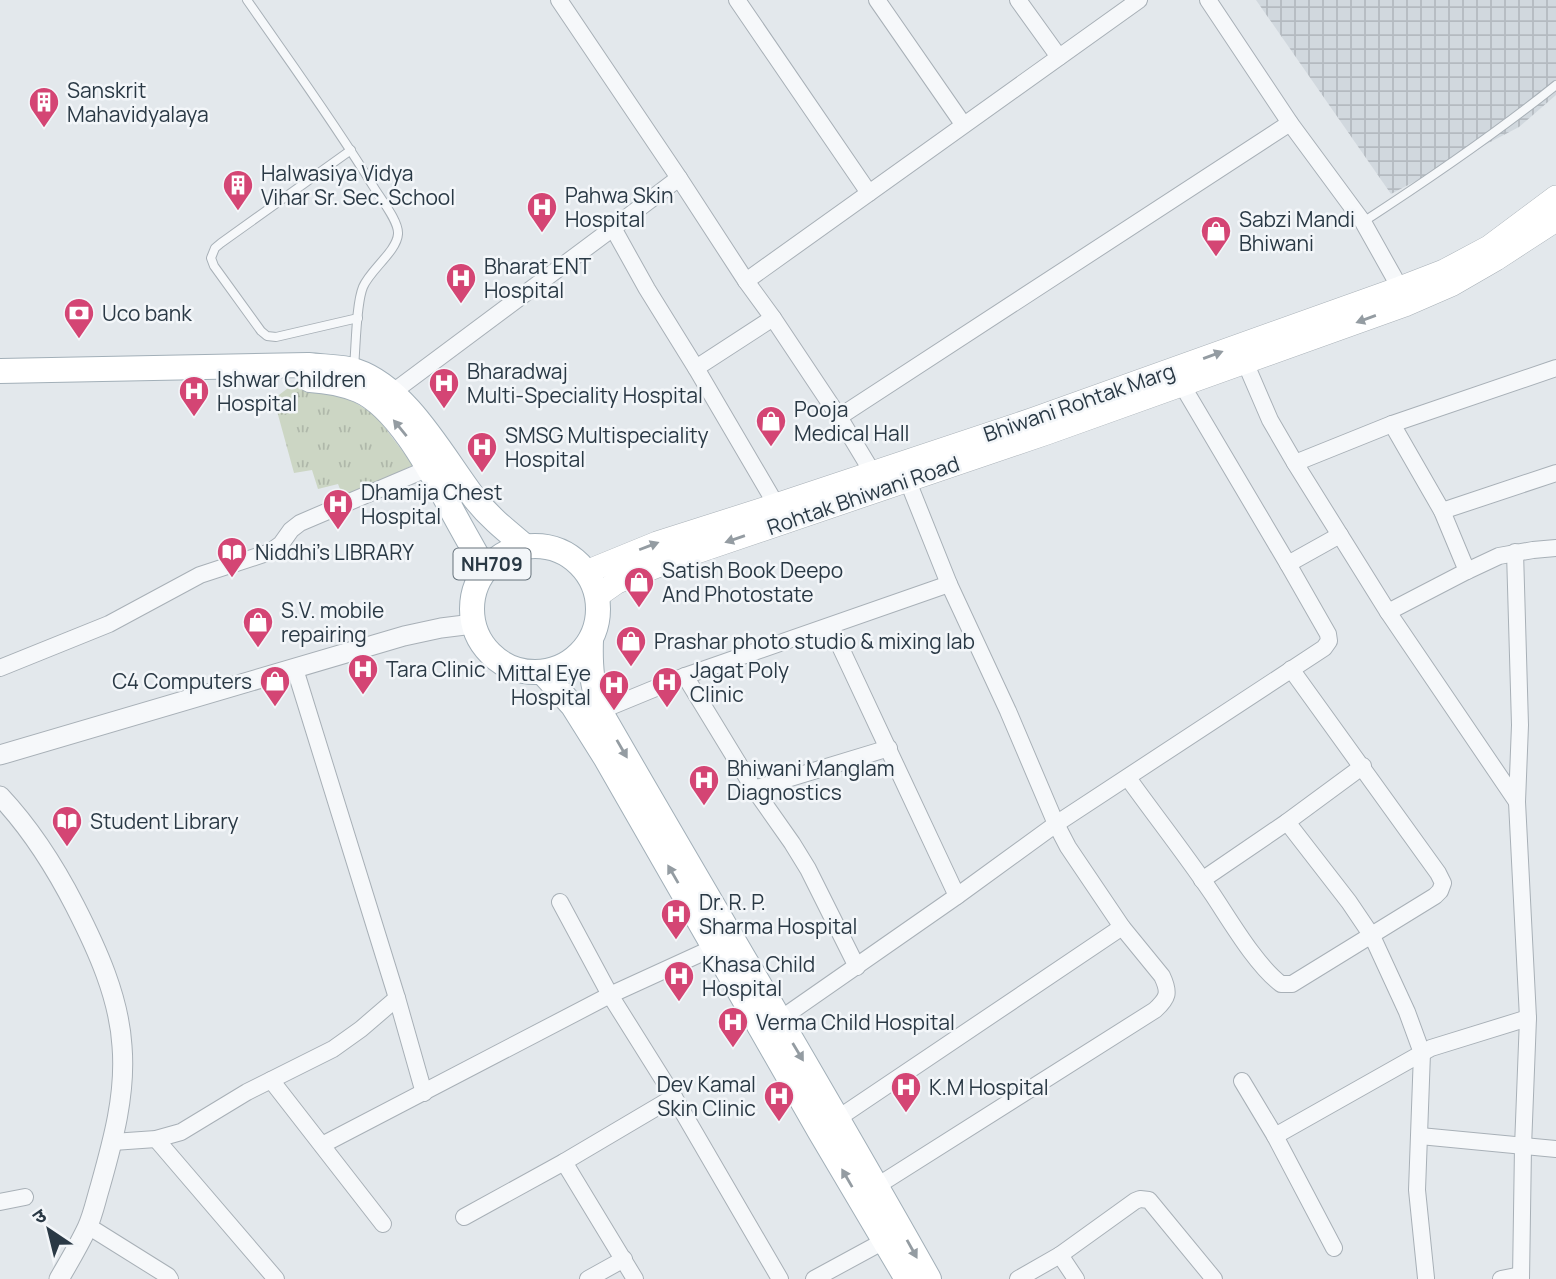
<svg xmlns="http://www.w3.org/2000/svg" width="1556" height="1279" font-family="Manrope,'Noto Sans Devanagari',sans-serif">
<style>
.industrial{fill:url(#industrial-grid)}
.park{fill:url(#park-tufts)}
.lines{fill:none;stroke-linecap:round;stroke-linejoin:round}
.service-casing{stroke:#a8b0b7;stroke-width:10}
.minor-casing{stroke:#a8b0b7;stroke-width:18}
.tertiary-casing{stroke:#a8b0b7;stroke-width:21}
.secondary-casing{stroke:#a8b0b7;stroke-width:24}
.primary-casing{stroke:#a2afb8;stroke-width:26}
.service{stroke:#f6f8fa;stroke-width:8}
.minor{stroke:#f6f8fa;stroke-width:16}
.tertiary{stroke:#f6f8fa;stroke-width:19}
.secondary{stroke:#fff;stroke-width:23}
.primary{stroke:#fff;stroke-width:24}
.oneway{fill:#949ca2}
.labels{text-anchor:middle;dominant-baseline:central;stroke-width:5;stroke-linejoin:round;paint-order:stroke}
.shield{fill:#f3f6f9;stroke:#66727b;stroke-width:2}
.shield-label{font-size:19px;font-weight:bold;fill:#2a3945}
.poi-label{font-size:21px;fill:#2a3945;stroke:#f3f6f9;text-anchor:start}
.street-label{font-size:21px;fill:#2a3945;stroke:#f3f6f9}
</style>
<defs>
<pattern id="industrial-grid" width="8" height="8" patternUnits="userSpaceOnUse" patternTransform="scale(1.75)"><rect width="8" height="8" fill="#d1d8de"/><path d="M0 4h8M4 0v8" fill="none" stroke="#b4bac0"/></pattern>
<pattern id="park-tufts" width="24" height="20" patternUnits="userSpaceOnUse" patternTransform="scale(1.75)"><rect width="24" height="20" fill="#ccd6c4"/><path d="M3 7l-1-3M5 7V3M7 7l1-3M15 17l-1-3M17 17v-4M19 17l1-3" fill="none" stroke="#afb8aa"/></pattern>
</defs>
<rect width="100%" height="100%" fill="#e3e8ec"/>
<polygon class="industrial" points="1256,0 1556,0 1556,95 1519,127 1391,194"/>
<polygon class="park" points="292,385 348,398 376,416 413,465 344,499 338,484 318,489 312,470 294,473 277,411 275,398"/>
<g class="lines">
<g class="service-casing">
<g id="service">
<path d="M247 0C290 62 334 122 373 186 380 198 399 221 398 234 397 251 370 270 363 287 356 304 356 346 354 367"/>
<polyline points="351,150 221,243 215,248 211,258 214,266 261,331 267,336 276,337 358,318"/>
<path d="M1363 222C1429 179 1494 135 1556 85"/>
</g>
</g>
<g class="minor-casing">
<g id="minor">
<polyline points="559,0 679,178 746,281 773,318 839,417 877,480"/>
<polyline points="737,0 869,193"/>
<polyline points="877,0 963,124"/>
<polyline points="1018,0 1059,57"/>
<polyline points="1208,0 1290,123 1363,222 1400,288 1402,296"/>
<polyline points="613,228 647,289 696,368 781,513"/>
<polyline points="746,281 1139,0"/>
<polyline points="1245,362 1270,420 1295,463 1388,612 1517,802"/>
<polyline points="696,368 773,318"/>
<polyline points="393,392 613,228 679,178"/>
<polyline points="839,417 1290,123"/>
<polyline points="1392,424 1442,511 1467,571"/>
<polyline points="1295,463 1392,424 1556,368"/>
<polyline points="1442,511 1556,473"/>
<polyline points="1515,552 1520,725 1517,802 1528,1018 1523,1147 1521,1279"/>
<polyline points="1288,564 1340,535"/>
<polyline points="1388,612 1467,571 1499,556 1533,550 1556,548"/>
<polyline points="831,627 957,896"/>
<polyline points="0,668 109,624 200,575 270,552 281,544 291,530 300,523 429,468"/>
<polyline points="295,669 397,998 424,1093"/>
<polyline points="685,676 754,789 792,843 808,869 857,967"/>
<polyline points="600,711 685,676 949,584"/>
<path d="M1128 778C1156 817 1186 855 1213 895 1231 922 1256 965 1281 984H1292L1435 896 1440 891 1443 883 1438 873 1291 669"/>
<polyline points="754,789 889,748"/>
<polyline points="1287,822 1349,902 1372,936 1407,1012 1422,1053 1417,1190 1426,1278"/>
<polyline points="1202,880 1287,822 1363,766"/>
<polyline points="560,902 610,995 674,1097 780,1279"/>
<polyline points="779,1020 957,896 1056,824 1324,648 1329,641 1328,634 1288,564 1182,385"/>
<polyline points="271,1080 383,1224"/>
<polyline points="1242,1081 1275,1136 1334,1248"/>
<polyline points="831,1123 1122,927"/>
<polyline points="1275,1136 1431,1048 1528,1018"/>
<polyline points="1420,1136 1556,1149"/>
<polyline points="156,1139 276,1279"/>
<polyline points="113,1142 156,1139 181,1132 247,1092 333,1049 361,1029 397,998"/>
<polyline points="322,1145 610,995 715,947"/>
<polyline points="564,1162 635,1279"/>
<path d="M877 1186 1155 1010C1168 998 1170 993 1162 976L1122 927 1068 847 1056 824 1008 711 949 584 907 479"/>
<polyline points="0,1202 25,1197"/>
<polyline points="464,1217 564,1162 674,1097"/>
<polyline points="88,1226 168,1276 170,1279"/>
<polyline points="1060,1255 1076,1279"/>
<polyline points="588,1279 624,1259"/>
<polyline points="814,1279 884,1241"/>
<polyline points="1018,1279 1060,1255 1135,1201 1140,1199 1149,1200 1214,1279"/>
<polyline points="1501,1279 1521,1275"/>
</g>
</g>
<g class="tertiary-casing">
<g id="tertiary">
<polyline points="0,755 404,636 441,628 473,624"/>
<path d="M0 796C30 828 55 867 75 906 97 949 119 997 122 1046 126 1094 113 1141 100 1187 96 1200 93 1215 87 1228 79 1245 69 1262 59 1279"/>
</g>
</g>
<g class="secondary-casing">
<g id="secondary">
<polyline points="586,572 657,543 776,505 1034,419 1400,288 1444,271 1489,247 1556,197"/>
<polyline points="597,596 617,582 667,562 1047,433 1405,305 1451,285 1496,259 1556,220"/>
</g>
</g>
<g class="primary-casing">
<g id="primary">
<path d="M0 371 308 365C323 367 342 366 356 371 407 388 443 457 475 499 490 518 508 532 526 547"/>
<path d="M310 380C326 381 343 384 358 390 396 406 429 468 448 503 460 526 473 548 485 570"/>
<circle cx="535" cy="609" r="63"/>
<path d="M591 639C590 668 592 683 600 711 709 901 822 1088 929 1279"/>
<polyline points="542,672 573,706 605,757 820,1132 907,1279"/>
</g>
</g>
<use href="#service" class="service"/>
<use href="#minor" class="minor"/>
<use href="#tertiary" class="tertiary"/>
<use href="#secondary" class="secondary"/>
<use href="#primary" class="primary"/>
</g>
<defs><path id="oneway-solid" d="M-6-.8H1V-3.2L6.5 0L1 3.2V.8H-6Z" transform="scale(1.75)"/></defs>
<g class="oneway">
<use href="#oneway-solid" transform="translate(1366 319) rotate(160)"/>
<use href="#oneway-solid" transform="translate(1213 355) rotate(-20)"/>
<use href="#oneway-solid" transform="translate(400 428) rotate(-129)"/>
<use href="#oneway-solid" transform="translate(735 539) rotate(161)"/>
<use href="#oneway-solid" transform="translate(649 546) rotate(-21)"/>
<use href="#oneway-solid" transform="translate(622 749) rotate(60)"/>
<use href="#oneway-solid" transform="translate(673 874) rotate(-120)"/>
<use href="#oneway-solid" transform="translate(798 1052) rotate(59)"/>
<use href="#oneway-solid" transform="translate(847 1178) rotate(-120)"/>
<use href="#oneway-solid" transform="translate(912 1249) rotate(61)"/>
</g>
<defs>
<g id="building-pin" transform="scale(1.575)"><path d="M0 17L-7.5 6A9.5 9.5 0 1 1 7.5 6Z" fill="#d44574" stroke="#f3f6f9"/><path d="M-4-6H4V6H1V3H-1V6H-4ZM-2.5-4.3h1.7v1.8h-1.7ZM.8-4.3h1.7v1.8H.8ZM-2.5-1h1.7V.8h-1.7ZM.8-1h1.7V.8H.8Z" fill="#fff"/></g>
<g id="hospital-pin" transform="scale(1.575)"><path d="M0 17L-7.5 6A9.5 9.5 0 1 1 7.5 6Z" fill="#d44574" stroke="#f3f6f9"/><path d="M-5-5h3v3.5h4V-5h3V5h-3V1.5h-4V5h-3Z" fill="#fff"/></g>
<g id="shop-pin" transform="scale(1.575)"><path d="M0 17L-7.5 6A9.5 9.5 0 1 1 7.5 6Z" fill="#d44574" stroke="#f3f6f9"/><path d="M-5-2.5h2.3a2.7 3.5 0 0 1 5.4 0H5L5.5 6h-11ZM-1.5-2.5h3a1.5 2.3 0 0 0-3 0Z" fill="#fff"/></g>
<g id="bank-pin" transform="scale(1.575)"><path d="M0 17L-7.5 6A9.5 9.5 0 1 1 7.5 6Z" fill="#d44574" stroke="#f3f6f9"/><path d="M-6-4H6V4H-6ZM0-2.3a2.3 2.3 0 1 0 0 4.6a2.3 2.3 0 1 0 0-4.6Z" fill="#fff"/></g>
<g id="library-pin" transform="scale(1.575)"><path d="M0 17L-7.5 6A9.5 9.5 0 1 1 7.5 6Z" fill="#d44574" stroke="#f3f6f9"/><path d="M-6-4Q-3-5.5-.7-3.5V5Q-3 3-6 4ZM6-4Q3-5.5 .7-3.5V5Q3 3 6 4Z" fill="#fff"/></g>
</defs>
<g fill-rule="evenodd">
<use href="#building-pin" x="44" y="102"/>
<use href="#building-pin" x="238" y="185"/>
<use href="#hospital-pin" x="542" y="207"/>
<use href="#shop-pin" x="1216" y="231"/>
<use href="#hospital-pin" x="461" y="278"/>
<use href="#bank-pin" x="79" y="313"/>
<use href="#hospital-pin" x="444" y="383"/>
<use href="#hospital-pin" x="194" y="391"/>
<use href="#shop-pin" x="771" y="421"/>
<use href="#hospital-pin" x="482" y="447"/>
<use href="#hospital-pin" x="338" y="504"/>
<use href="#library-pin" x="232" y="552"/>
<use href="#shop-pin" x="639" y="582"/>
<use href="#shop-pin" x="258" y="622"/>
<use href="#shop-pin" x="631" y="641"/>
<use href="#hospital-pin" x="363" y="669"/>
<use href="#shop-pin" x="275" y="681"/>
<use href="#hospital-pin" x="667" y="682"/>
<use href="#hospital-pin" x="614" y="685"/>
<use href="#hospital-pin" x="704" y="780"/>
<use href="#library-pin" x="67" y="821"/>
<use href="#hospital-pin" x="676" y="914"/>
<use href="#hospital-pin" x="679" y="976"/>
<use href="#hospital-pin" x="733" y="1022"/>
<use href="#hospital-pin" x="906" y="1087"/>
<use href="#hospital-pin" x="779" y="1096"/>
</g>
<g class="labels">
<rect class="shield" x="453.5" y="548.5" width="77" height="31" rx="5"/>
<g class="shield-label">
<text x="492" y="564">NH709</text>
</g>
<g class="poi-label">
<text x="67" y="90">Sanskrit<tspan x="67" dy="24">Mahavidyalaya</tspan></text>
<text x="261" y="173">Halwasiya Vidya<tspan x="261" dy="24">Vihar Sr. Sec. School</tspan></text>
<text x="565" y="195">Pahwa Skin<tspan x="565" dy="24">Hospital</tspan></text>
<text x="1239" y="219">Sabzi Mandi<tspan x="1239" dy="24">Bhiwani</tspan></text>
<text x="484" y="266">Bharat ENT<tspan x="484" dy="24">Hospital</tspan></text>
<text x="102" y="313">Uco bank</text>
<text x="467" y="371">Bharadwaj<tspan x="467" dy="24">Multi-Speciality Hospital</tspan></text>
<text x="217" y="379">Ishwar Children<tspan x="217" dy="24">Hospital</tspan></text>
<text x="794" y="409">Pooja<tspan x="794" dy="24">Medical Hall</tspan></text>
<text x="505" y="435">SMSG Multispeciality<tspan x="505" dy="24">Hospital</tspan></text>
<text x="361" y="492">Dhamija Chest<tspan x="361" dy="24">Hospital</tspan></text>
<text x="255" y="552">Niddhi's LIBRARY</text>
<text x="662" y="570">Satish Book Deepo<tspan x="662" dy="24">And Photostate</tspan></text>
<text x="281" y="610">S.V. mobile<tspan x="281" dy="24">repairing</tspan></text>
<text x="654" y="641">Prashar photo studio &amp; mixing lab</text>
<text x="386" y="669">Tara Clinic</text>
<text x="690" y="670">Jagat Poly<tspan x="690" dy="24">Clinic</tspan></text>
<text x="591" y="673" text-anchor="end">Mittal Eye<tspan x="591" dy="24">Hospital</tspan></text>
<text x="252" y="681" text-anchor="end">C4 Computers</text>
<text x="727" y="768">Bhiwani Manglam<tspan x="727" dy="24">Diagnostics</tspan></text>
<text x="90" y="821">Student Library</text>
<text x="699" y="902">Dr. R. P.<tspan x="699" dy="24">Sharma Hospital</tspan></text>
<text x="702" y="964">Khasa Child<tspan x="702" dy="24">Hospital</tspan></text>
<text x="756" y="1022">Verma Child Hospital</text>
<text x="756" y="1084" text-anchor="end">Dev Kamal<tspan x="756" dy="24">Skin Clinic</tspan></text>
<text x="929" y="1087">K.M Hospital</text>
</g>
<g class="street-label">
<text transform="translate(1079 402) rotate(-19)">Bhiwani Rohtak Marg</text>
<text transform="translate(863 495) rotate(-19)">Rohtak Bhiwani Road</text>
</g>
</g>
<g transform="translate(49 1230) rotate(325)" stroke="#f3f6f9" stroke-width="5" paint-order="stroke">
<path d="M0-5L12 26L0 18L-12 26Z" fill="#2a3945"/>
<text y="-10" font-size="19" font-weight="bold" text-anchor="middle" fill="#2a3945">उ</text>
</g>
</svg>
